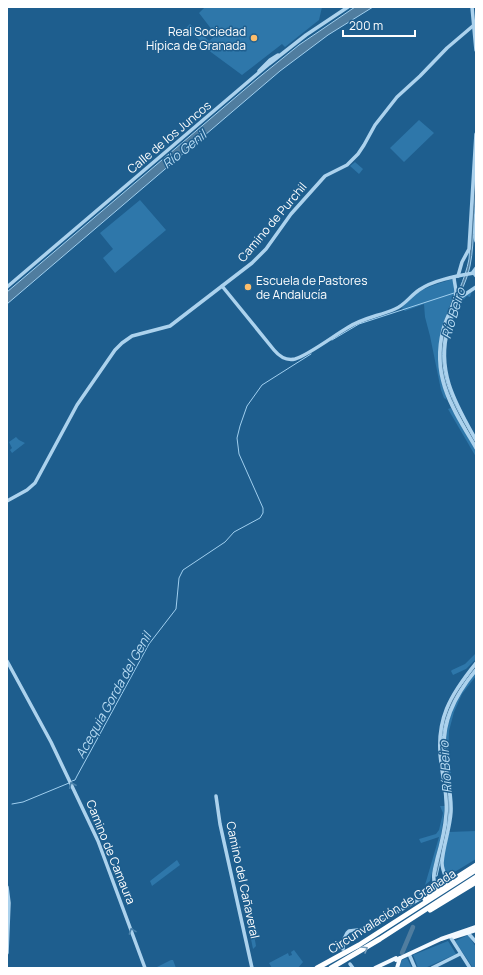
<svg xmlns="http://www.w3.org/2000/svg" width="483" height="975" font-family="Manrope,sans-serif">
<style>
.green{fill:#2e77aa}
.water{fill:#507d9f;stroke:#a0cfef}
.lines{fill:none;stroke-linecap:round;stroke-linejoin:round}
.stream{stroke:#a0cfef;stroke-width:1}
.river{stroke:#507d9f;stroke-width:4.5}
.minor{stroke:#acd2ed;stroke-width:3.5}
.major{stroke:#f3f9ff;stroke-width:4}
.highway{stroke:#fff;stroke-width:5}
.oneway{stroke:#4981aa}
.oneway2{stroke:#789ebb}
.poi-dot{fill:#fcbe6c;stroke:#1e5e8e;stroke-width:1.5}
.labels{text-anchor:middle;dominant-baseline:central;stroke-width:3;stroke-linejoin:round;paint-order:stroke}
.poi-label{font-size:12px;fill:#fff;stroke:#1e5e8e;text-anchor:end}
.street-label{font-size:12px;fill:#fff;stroke:#1e5e8e}
.water-label{font-size:13px;font-style:italic;fill:#b8dcf4;stroke:#1e5e8e}
</style>
<rect width="100%" height="100%" fill="#1e5e8e"/>
<g class="green">
<polygon points="205,7 322,7 319,20 285,47 282,44 242,75 204,47 205,45 186,28 190,24 209,41 216,35 199,13"/>
<polygon points="419,120 434,133 404,162 390,148"/>
<polygon points="355,162 363,169 359,174 350,166"/>
<polygon points="140,200 166,230 115,273 103,258 113,249 100,233"/>
<path d="M453 279 455 292 444 321 441 380 447 400 444 398 441 390 430 336 425 317 424 304 405 311 402 308C413 290 434 285 453 279Z"/>
<polygon points="472,291 470,297 467,296 459,305 450,330 448,330 460,299"/>
<polygon points="451,408 476,451 476,457 448,409"/>
<polygon points="16,437 19,440 25,443 12,453 10,450 12,448 9,442"/>
<polygon points="476,653 476,659 466,669 453,675 451,671 452,670 465,664"/>
<polygon points="476,671 476,676 462,694 454,712 449,731 448,763 451,773 447,774 445,737 453,705"/>
<polygon points="440,806 445,806 441,836 431,877 430,881 425,885 439,837 421,843 419,839 436,834 439,830 443,813"/>
<polygon points="476,831 476,859 448,876 446,876 442,863 449,832"/>
<polygon points="177,860 180,865 152,886 150,881"/>
<polygon points="251,917 256,946 253,949 247,919"/>
<polygon points="468,935 476,947 476,968 473,968 455,941"/>
<polygon points="448,941 456,954 425,968 418,968 413,955"/>
<polygon points="294,950 303,962 298,968 272,968 269,963 288,953 289,956 292,955 291,952"/>
<polygon points="407,958 412,968 399,968 402,960"/>
<polygon points="171,960 173,960 176,968 155,968"/>
</g>
<g class="water">
<polygon points="355,7 373,7 328,35 280,71 7,304 7,292 257,79 299,45"/>
<path d="M476 154C476 178 476 201 474 224 473 238 473 252 470 266 466 285 455 302 449 320 432 370 452 401 476 442V446C451 402 429 369 448 317 455 298 465 280 469 259Z"/>
<path d="M476 665V668C455 693 440 720 442 754 444 770 449 786 449 803 450 827 442 852 437 876H435L447 822 442 763 441 736 444 718 453 696Z"/>
</g>
<g class="lines">
<g class="stream">
<polyline points="332,340 359,324 454,293"/>
<polyline points="72,781 75,780 77,776 149,644 176,609 179,578 183,570 225,542 234,532 260,518 263,513 263,508 239,454 237,438 240,426 247,406 262,385 311,354"/>
<polyline points="12,804 23,802 69,783"/>
</g>
<polyline class="river" points="402,953 413,927"/>
<g class="minor">
<polyline points="472,7 476,50"/>
<polyline points="259,71 270,60 278,55"/>
<polyline points="476,215 475,237 476,241"/>
<polyline points="476,268 473,272 476,276"/>
<polyline points="458,276 462,262 469,249 476,134"/>
<path d="M454 277C454 282 456 287 456 292 456 302 445 319 443 330 431 378 453 409 476 448"/>
<path d="M222 286 274 350C279 356 286 361 295 359 307 356 335 335 347 328 362 318 379 316 395 309 405 305 410 296 419 290 433 280 457 276 474 273"/>
<polyline points="7,287 269,64 306,35 348,7"/>
<path d="M476 287 461 297 458 300C455 310 450 319 448 329 436 372 456 404 476 440"/>
<polyline points="7,501 27,490 35,483 77,405 115,350 122,343 132,336 170,326 252,263 266,249 291,214 325,176 347,165 358,154 364,145 375,125 397,97 420,76 447,48 474,25"/>
<polyline points="7,661 51,742 98,841 145,968"/>
<polyline points="216,796 220,824 252,968"/>
<path d="M435 886C432 875 435 869 437 859 441 845 445 829 446 814 448 797 443 780 441 763 435 720 450 695 476 663"/>
<polyline points="7,887 9,903 7,953"/>
<polyline points="468,933 476,942"/>
<polyline points="451,938 470,968"/>
<path d="M343 949 344 939 347 933 349 931 367 929 380 922 423 897 446 878C444 873 442 868 442 863 443 846 450 829 451 812 452 794 447 777 445 760 440 724 454 697 476 670"/>
<polyline points="409,954 415,968"/>
<polyline points="350,964 353,968"/>
<polyline points="432,968 460,954"/>
</g>
<g class="major">
<polyline points="454,937 476,930"/>
<polyline points="396,960 441,939 476,927"/>
<polyline points="375,968 396,958"/>
<polyline points="397,968 400,958"/>
</g>
<g class="highway">
<polyline points="425,899 451,881 476,865"/>
<polyline points="430,910 476,882"/>
<polyline points="317,968 359,945 476,870"/>
<polyline points="331,968 380,939 476,877"/>
</g>
</g>
<defs><path id="oneway-chevron" d="M-2-3.5L2.5 0L-2 3.5" fill="none" stroke-width="1.6" stroke-linecap="round" stroke-linejoin="round"/></defs>
<g class="oneway">
<use href="#oneway-chevron" transform="translate(72 785) rotate(-115)"/>
<use href="#oneway-chevron" transform="translate(132 931) rotate(-110)"/>
</g>
<use class="oneway2" href="#oneway-chevron" transform="translate(365 949) rotate(-31)"/>
<g class="poi-dot">
<circle cx="254" cy="38" r="4"/>
<circle cx="248" cy="287" r="4"/>
</g>
<g class="labels">
<g class="poi-label">
<text x="246" y="31">Real Sociedad<tspan x="246" dy="14">Hípica de Granada</tspan></text>
<text x="256" y="280" text-anchor="start">Escuela de Pastores<tspan x="256" dy="14">de Andalucía</tspan></text>
</g>
<g class="street-label">
<text transform="translate(169 137) rotate(-40)">Calle de los Juncos</text>
<text transform="translate(272 222) rotate(-50)">Camino de Purchil</text>
<text transform="translate(111 852) rotate(68)">Camino de Camaura</text>
<text transform="translate(243 880) rotate(78)">Camino del Cañaveral</text>
<text transform="translate(392 911) rotate(-32)">Circunvalación de Granada</text>
</g>
<g class="water-label">
<text transform="translate(184 149) rotate(-39)">Río Genil</text>
<text transform="translate(453 313) rotate(-73)">Río Beiro</text>
<text transform="translate(113 695) rotate(-61)">Acequia Gorda del Genil</text>
<text transform="translate(445 767) rotate(-94)">Río Beiro</text>
</g>
</g>
<rect width="483" height="975" fill="none" stroke="#ffffff" stroke-width="16"/>
<path d="M343 30v6h72v-6" fill="none" stroke="#ffffff" stroke-width="2"/>
<text x="349" y="30" font-size="12" fill="#ffffff" stroke="#1e5e8e" stroke-width="3" paint-order="stroke">200 m</text>
</svg>
